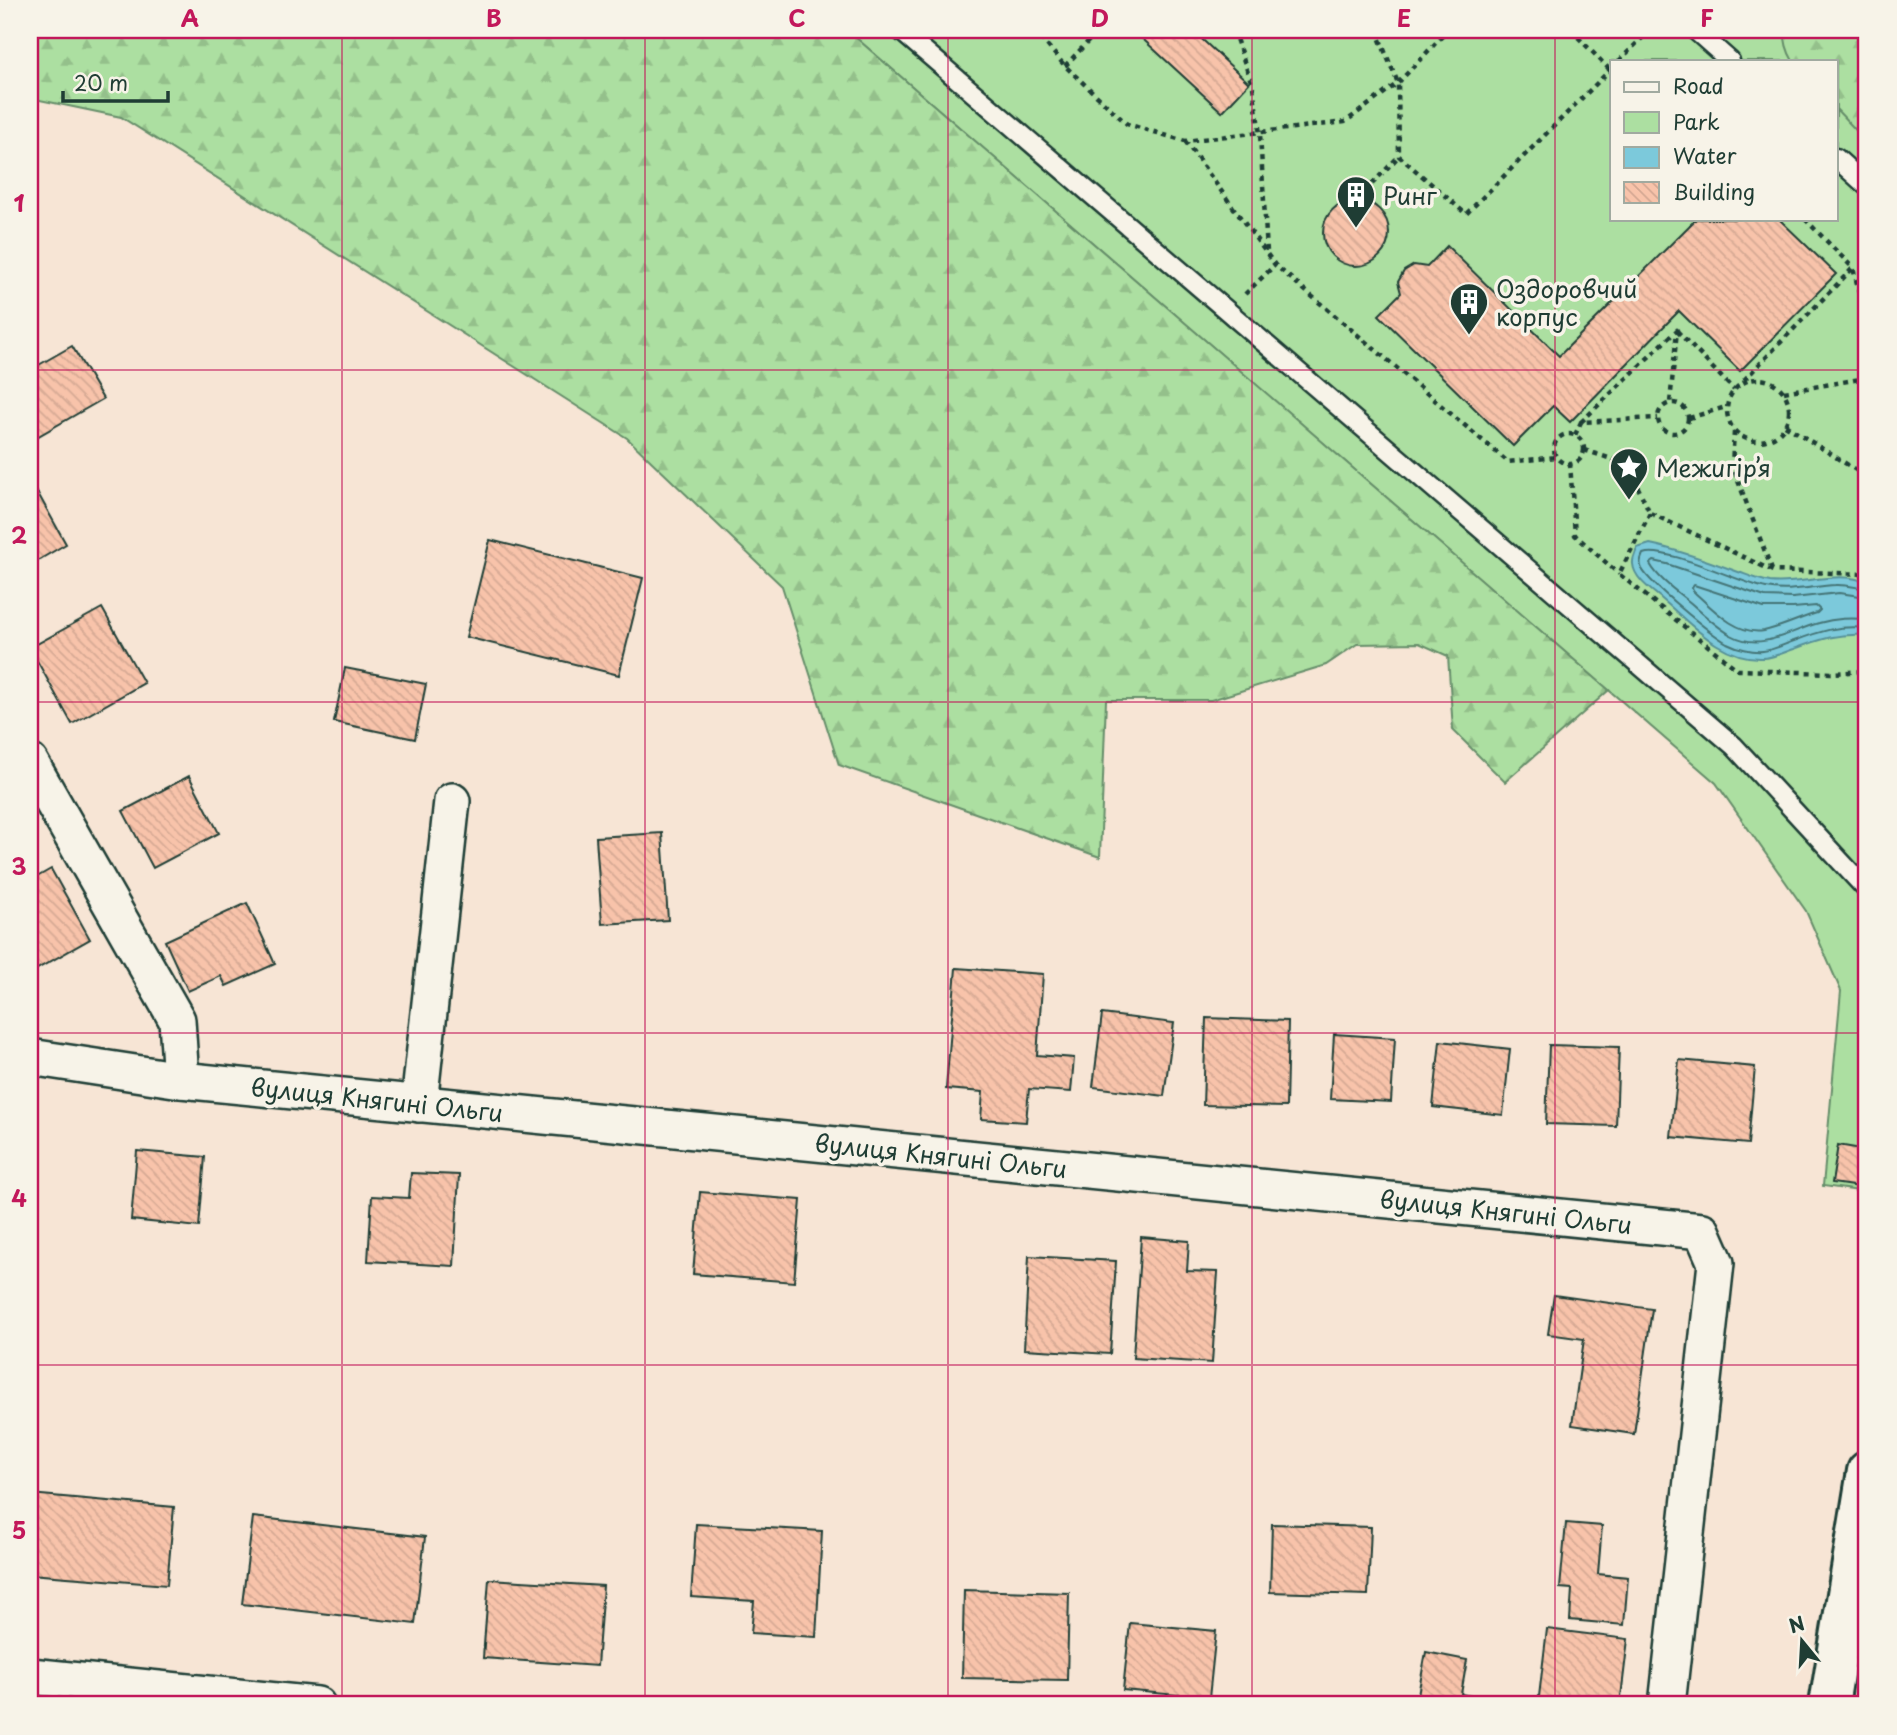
<svg xmlns="http://www.w3.org/2000/svg" width="1897" height="1735" font-family="'Playpen Sans',sans-serif">
<style>
.green{fill:#acdfa1;stroke:#668e6a;stroke-width:2;fill-rule:evenodd}
.forest{fill:url(#forest-firs);stroke:#668e6a;stroke-width:2}
.water{fill:#7cc9db;stroke:#579198;stroke-width:2}
.lines{fill:none;stroke-linecap:round;stroke-linejoin:round}
.shore{stroke:#447577;stroke-width:2}
.building{fill:url(#building-back-hatch);stroke:#1f3d34;stroke-width:2}
.lane-casing{stroke:#1f3d34;stroke-width:23}
.street-casing{stroke:#1f3d34;stroke-width:40}
.secondary-casing{stroke:#1f3d34;stroke-width:44}
.path{stroke:#1f3d34;stroke-width:4.5;stroke-dasharray:5 5;stroke-linecap:butt}
.lane{stroke:#f7f3e8;stroke-width:18}
.street{stroke:#f7f3e8;stroke-width:35}
.secondary{stroke:#f7f3e8;stroke-width:38}
.grid{fill:none;stroke:#c2185b;stroke-width:2;stroke-opacity:0.55}
.labels{text-anchor:middle;dominant-baseline:central;stroke-width:7;stroke-linejoin:round;paint-order:stroke}
.poi-label{font-size:24px;fill:#1f3d34;stroke:#f7f3e8;text-anchor:start}
.street-label{font-size:24px;fill:#1f3d34;stroke:#f7f3e8}
.neatline{fill:none;stroke:#c2185b;stroke-width:2.5}
.grid-label{font-size:23px;text-anchor:middle;font-weight:bold;fill:#c2185b}
</style>
<defs>
<pattern id="forest-firs" width="22" height="20" patternUnits="userSpaceOnUse" patternTransform="scale(1.75)"><rect width="22" height="20" fill="#acdfa1"/><path d="M5 1l3.5 6h-7zM16 11l3.5 6h-7z" fill="#94c08b"/></pattern>
<pattern id="building-back-hatch" width="6" height="6" patternUnits="userSpaceOnUse" patternTransform="scale(1.75)"><rect width="6" height="6" fill="#f8c3aa"/><path d="M-1 5l2 2M0 0l6 6M5-1l2 2" fill="none" stroke="#d4a893"/></pattern>
</defs>
<rect width="100%" height="100%" fill="#f7e5d5"/>
<filter id="ink" filterUnits="userSpaceOnUse"><feTurbulence type="fractalNoise" baseFrequency=".0143" numOctaves="2"/><feDisplacementMap in="SourceGraphic" scale="14" xChannelSelector="R" yChannelSelector="G"/><feConvolveMatrix kernelMatrix="1 2 1 2 8 2 1 2 1" color-interpolation-filters="sRGB"/></filter>
<g filter="url(#ink)">
<path class="green" d="M847 30H1867V1192L1823 1186 1841 991 1806 911 1716 783ZM1612 61H1836V219H1612Z"/>
<g class="forest">
<polygon points="30,30 847,30 1609,690 1505,782 1453,730 1448,656 1419,643 1357,644 1326,665 1211,700 1106,700 1100,857 839,765 782,586 627,438 121,117 30,98"/>
<path d="M1785 30H1867V142L1836 109V61H1793C1787 51 1784 42 1785 30Z"/>
</g>
<path class="water" d="M1650 544C1678 550 1706 560 1733 570 1745 574 1758 580 1770 582 1799 586 1841 569 1867 583V635C1838 633 1821 639 1794 649 1785 652 1773 658 1763 658 1722 660 1692 625 1663 600 1653 591 1634 579 1633 564 1632 559 1636 553 1637 548Z"/>
<g class="lines">
<g class="shore">
<path d="M1694 585 1764 608H1793L1816 606 1820 610 1817 613C1800 618 1782 627 1764 631 1736 636 1711 607 1693 591L1692 588Z"/>
<path d="M1867 589C1857 588 1846 584 1835 585 1813 586 1788 593 1766 588 1740 583 1664 545 1643 554 1641 559 1639 563 1642 569 1650 584 1711 634 1727 643 1737 648 1752 652 1763 651 1773 650 1785 644 1794 641 1821 631 1838 625 1867 628"/>
<path d="M1867 597 1839 593 1793 598 1765 597 1667 564 1654 561 1650 564C1659 580 1679 593 1693 605 1705 616 1717 627 1731 635 1762 652 1789 631 1819 623 1836 618 1850 618 1867 619"/>
</g>
</g>
<g class="building">
<polygon points="1133,30 1192,30 1249,83 1222,112"/>
<circle cx="1356" cy="233" r="33"/>
<polygon points="1696,219 1779,219 1836,274 1740,371 1679,311 1570,422 1553,406 1513,446 1379,315 1401,293 1398,282 1404,271 1414,265 1427,267 1447,246 1559,356"/>
<polygon points="72,346 103,399 33,439 30,433 30,370"/>
<polygon points="30,479 66,544 30,565"/>
<polygon points="490,540 643,578 619,675 466,637"/>
<polygon points="102,608 144,683 72,724 30,648"/>
<polygon points="345,668 426,684 415,739 334,722"/>
<polygon points="189,776 219,833 153,868 123,811"/>
<polygon points="662,833 668,920 602,924 596,837"/>
<polygon points="51,869 90,939 30,973 30,881"/>
<polygon points="247,903 275,964 226,986 221,976 188,991 165,941"/>
<polygon points="956,968 1043,974 1037,1055 1074,1058 1071,1092 1029,1089 1026,1122 981,1119 983,1092 946,1089"/>
<polygon points="1102,1014 1174,1023 1164,1096 1093,1087"/>
<polygon points="1206,1018 1288,1021 1286,1107 1203,1105"/>
<polygon points="1334,1034 1395,1038 1391,1102 1330,1099"/>
<polygon points="1440,1041 1510,1049 1503,1115 1433,1107"/>
<polygon points="1549,1045 1619,1047 1616,1126 1546,1124"/>
<polygon points="1679,1060 1755,1067 1748,1144 1671,1137"/>
<polygon points="1838,1145 1867,1150 1867,1188 1832,1183"/>
<polygon points="137,1151 205,1157 199,1227 131,1220"/>
<polygon points="411,1173 459,1175 454,1266 368,1261 372,1196 409,1198"/>
<polygon points="700,1192 801,1200 794,1282 693,1274"/>
<polygon points="1141,1237 1189,1241 1187,1271 1218,1272 1212,1363 1133,1358"/>
<polygon points="1029,1256 1116,1261 1110,1354 1024,1349"/>
<polygon points="1554,1295 1652,1309 1634,1434 1572,1425 1584,1339 1548,1334"/>
<polygon points="30,1494 174,1507 167,1585 30,1574"/>
<polygon points="253,1517 425,1537 415,1624 242,1604"/>
<polygon points="1566,1523 1602,1526 1598,1574 1628,1577 1624,1625 1570,1620 1572,1589 1560,1588"/>
<polygon points="696,1524 822,1531 816,1637 751,1633 754,1601 691,1597"/>
<polygon points="1272,1524 1371,1527 1368,1595 1270,1592"/>
<polygon points="489,1579 603,1586 597,1666 483,1658"/>
<polygon points="964,1590 1069,1593 1067,1680 962,1678"/>
<polygon points="1130,1623 1216,1631 1209,1698 1123,1690"/>
<polygon points="1547,1629 1628,1639 1620,1705 1538,1705"/>
<polygon points="1426,1652 1467,1660 1461,1694 1481,1698 1479,1705 1416,1705"/>
</g>
<g class="lines">
<g class="lane-casing">
<g id="lane">
<polyline points="900,30 1734,746 1867,890"/>
<polyline points="1695,30 1730,61"/>
<polyline points="1836,158 1867,186"/>
</g>
</g>
<g class="street-casing">
<g id="street">
<polyline points="30,762 177,1020 181,1080"/>
<polyline points="30,1057 181,1080 1702,1231 1716,1263 1667,1705"/>
<polyline points="419,1104 452,801"/>
<polyline points="30,1676 317,1705"/>
</g>
</g>
<g class="secondary-casing">
<polyline id="secondary" points="1829,1705 1867,1471"/>
</g>
<g class="path">
<polyline points="1034,30 1065,66 1127,124 1185,141 1345,122 1398,83 1448,30"/>
<polyline points="1233,30 1253,87 1260,134 1267,252"/>
<polyline points="1376,30 1398,83 1399,156 1466,214 1612,68"/>
<polyline points="1571,30 1612,72"/>
<polyline points="1619,61 1650,30"/>
<polyline points="1065,66 1099,30"/>
<polyline points="1185,141 1275,265 1508,462 1557,457"/>
<polyline points="1372,184 1399,156"/>
<polyline points="1805,219 1853,268 1867,323"/>
<polyline points="1245,294 1275,265"/>
<polyline points="1677,331 1734,390"/>
<path d="M1867 361C1859 374 1858 386 1867 399"/>
<circle cx="1758" cy="410" r="31"/>
<polyline points="1744,380 1853,268"/>
<polyline points="1784,392 1860,379"/>
<circle cx="1673" cy="418" r="15"/>
<polyline points="1689,418 1726,407"/>
<polyline points="1581,422 1677,330 1670,403"/>
<polyline points="1785,425 1867,477"/>
<polyline points="1734,432 1732,465 1772,570"/>
<circle cx="1569" cy="449" r="15"/>
<polyline points="1575,435 1581,422 1658,418"/>
<polyline points="1584,450 1627,464 1650,513 1773,571 1867,574"/>
<polyline points="1570,463 1575,535 1619,574"/>
<polyline points="1650,513 1619,574 1738,670 1831,673 1867,671"/>
</g>
<use href="#lane" class="lane"/>
<use href="#street" class="street"/>
<use href="#secondary" class="secondary"/>
</g>
</g>
<path class="grid" d="M342 30V1705M645 30V1705M948 30V1705M1252 30V1705M1555 30V1705M30 370H1867M30 702H1867M30 1033H1867M30 1365H1867"/>
<defs>
<g id="building-pin" transform="scale(2.0125)"><path d="M0 17L-7.5 6A9.5 9.5 0 1 1 7.5 6Z" fill="#1f3d34" stroke="#f7f3e8"/><path d="M-4-6H4V6H1V3H-1V6H-4ZM-2.5-4.3h1.7v1.8h-1.7ZM.8-4.3h1.7v1.8H.8ZM-2.5-1h1.7V.8h-1.7ZM.8-1h1.7V.8H.8Z" fill="#fff"/></g>
<g id="sight-pin" transform="scale(2.0125)"><path d="M0 17L-7.5 6A9.5 9.5 0 1 1 7.5 6Z" fill="#1f3d34" stroke="#f7f3e8"/><path d="M0-6L1.8-2.2L6-1.7L2.9 1.2L3.7 5.4L0 3.3L-3.7 5.4L-2.9 1.2L-6-1.7L-1.8-2.2Z" fill="#fff"/></g>
</defs>
<g fill-rule="evenodd">
<use href="#building-pin" x="1356" y="195"/>
<use href="#building-pin" x="1469" y="302"/>
<use href="#sight-pin" x="1629" y="467"/>
</g>
<g class="labels">
<g class="poi-label">
<text x="1383" y="195">Ринг</text>
<text x="1496" y="288">Оздоровчий<tspan x="1496" dy="28">корпус</tspan></text>
<text x="1656" y="467">Межигір’я</text>
</g>
<g class="street-label">
<text transform="translate(377 1099) rotate(6)">вулиця Княгині Ольги</text>
<text transform="translate(941 1155) rotate(6)">вулиця Княгині Ольги</text>
<text transform="translate(1506 1211) rotate(6)">вулиця Княгині Ольги</text>
</g>
</g>
<rect width="1897" height="1735" fill="none" stroke="#f7f3e8" stroke-width="77"/>
<rect x="1610" y="60" width="228" height="161" fill="#f7f3e8" stroke="#a1aaa0" stroke-width="2"/>
<rect x="1624" y="82" width="35" height="10" fill="#f7f3e8" stroke="#a1aaa0" stroke-width="2"/>
<text x="1673" y="94" font-size="21" fill="#1f3d34">Road</text>
<rect x="1624" y="112" width="35" height="21" fill="#acdfa1" stroke="#a1aaa0" stroke-width="2"/>
<text x="1673" y="130" font-size="21" fill="#1f3d34">Park</text>
<rect x="1624" y="147" width="35" height="21" fill="#7cc9db" stroke="#a1aaa0" stroke-width="2"/>
<text x="1673" y="164" font-size="21" fill="#1f3d34">Water</text>
<rect x="1624" y="182" width="35" height="21" fill="url(#building-back-hatch)" stroke="#a1aaa0" stroke-width="2"/>
<text x="1673" y="200" font-size="21" fill="#1f3d34">Building</text>
<g transform="translate(1802 1641) rotate(342)" stroke="#f7f3e8" stroke-width="5" paint-order="stroke">
<path d="M0-5L12 26L0 18L-12 26Z" fill="#1f3d34"/>
<text y="-10" font-size="19" font-weight="bold" text-anchor="middle" fill="#1f3d34">N</text>
</g>
<path d="M63 91v10h105v-10" fill="none" stroke="#1f3d34" stroke-width="3.5"/>
<text x="74" y="91" font-size="21" fill="#1f3d34" stroke="#f7f3e8" stroke-width="5" paint-order="stroke">20 m</text>
<rect x="38" y="38" width="1820" height="1658" class="neatline"/>
<g class="grid-label">
<text x="190" y="27">A</text>
<text x="494" y="27">B</text>
<text x="797" y="27">C</text>
<text x="1100" y="27">D</text>
<text x="1404" y="27">E</text>
<text x="1707" y="27">F</text>
<text x="19" y="212">1</text>
<text x="19" y="544">2</text>
<text x="19" y="875">3</text>
<text x="19" y="1207">4</text>
<text x="19" y="1539">5</text>
</g>
</svg>
